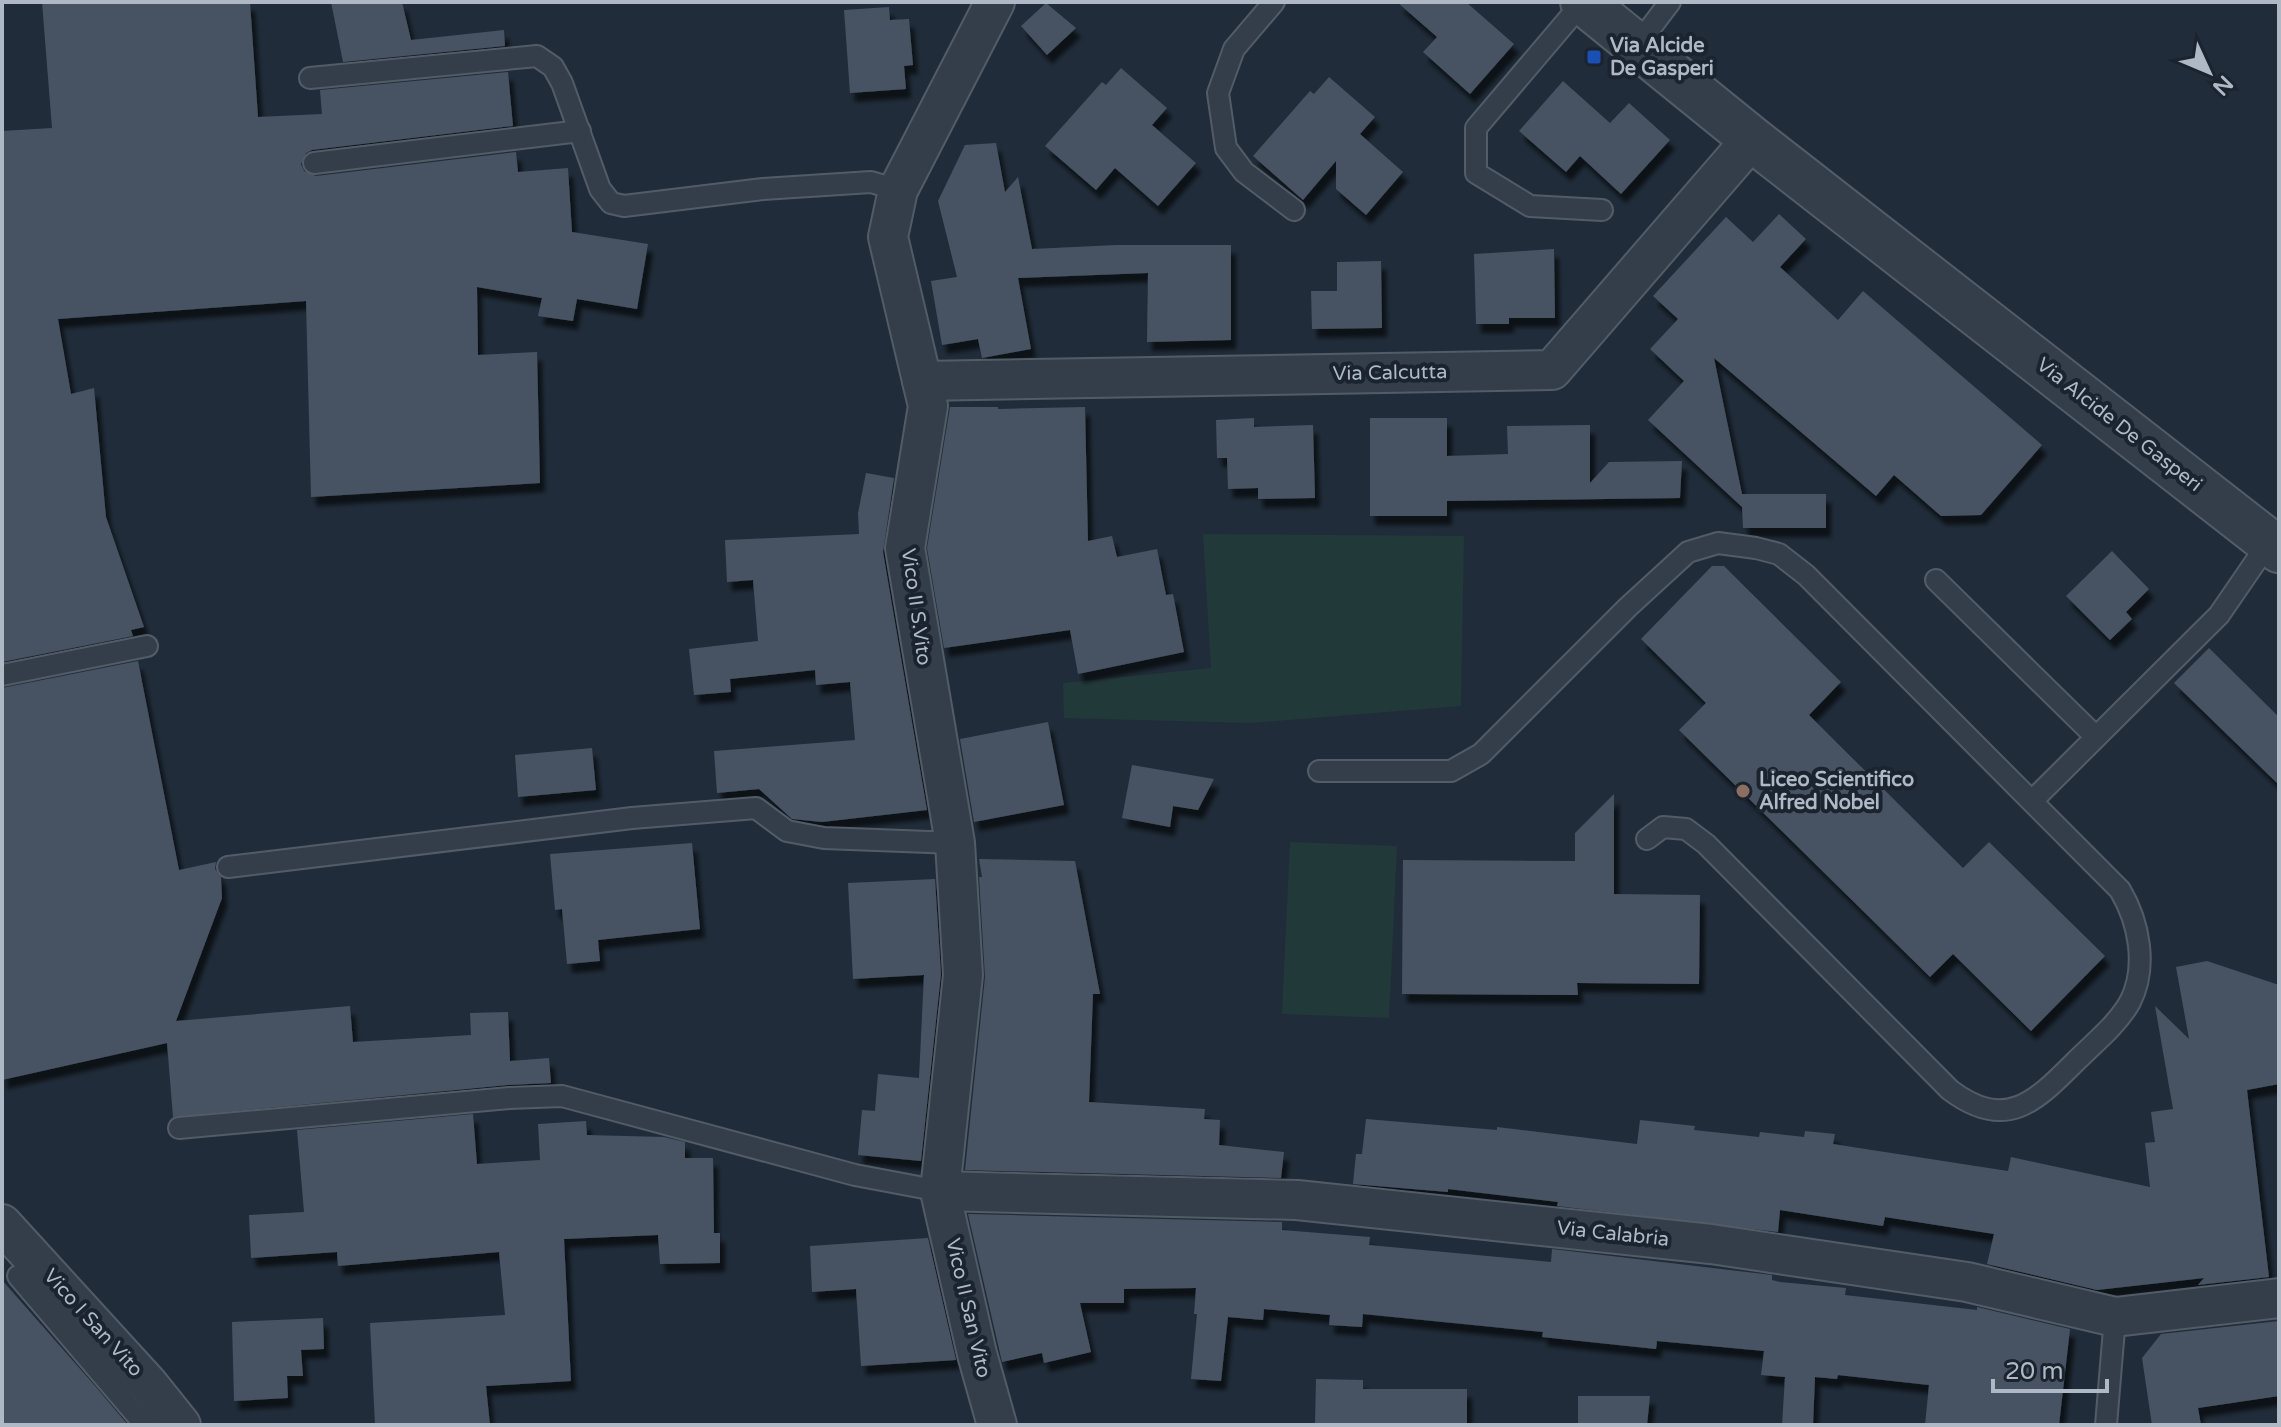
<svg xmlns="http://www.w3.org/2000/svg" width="2281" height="1427" font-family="'Varela Round',sans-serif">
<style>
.green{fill:#22393a}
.building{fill:#465363;filter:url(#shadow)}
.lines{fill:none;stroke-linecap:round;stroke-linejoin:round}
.service-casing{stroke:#525c67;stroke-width:24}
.minor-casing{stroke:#525c67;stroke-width:42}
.tertiary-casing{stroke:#525c67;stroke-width:48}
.service{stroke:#343e4a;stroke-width:20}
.minor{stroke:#343e4a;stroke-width:38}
.tertiary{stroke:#343e4a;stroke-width:44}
.transit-dot{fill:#1a4fb4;stroke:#1a232e;stroke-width:3}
.education-dot{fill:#8d6e63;stroke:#1a232e;stroke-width:3}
.labels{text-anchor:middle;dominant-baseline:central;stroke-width:8;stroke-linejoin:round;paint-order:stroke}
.poi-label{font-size:20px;font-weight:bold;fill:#afb9c6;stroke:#1a232e;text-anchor:start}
.street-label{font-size:20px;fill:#afb9c6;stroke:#1a232e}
</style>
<defs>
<filter id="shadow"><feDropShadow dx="5" dy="9" stdDeviation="2" flood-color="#0009"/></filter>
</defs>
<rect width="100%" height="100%" fill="#202c39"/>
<g class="green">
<polygon points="1203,534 1464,536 1461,706 1250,723 1064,718 1063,683 1211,668"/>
<polygon points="1290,842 1397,846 1389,1018 1282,1014"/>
</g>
<g class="building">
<polygon points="42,2 250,2 258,117 322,114 320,90 508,72 513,126 312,150 306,153 301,164 304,171 316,176 516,152 518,172 568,168 572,232 648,244 637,309 577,299 573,321 538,316 542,298 477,287 478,355 537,352 540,483 311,497 306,301 58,319 71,394 94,388 106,517 144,627 131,630 133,636 2,662 2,131 52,128"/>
<polygon points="331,2 402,2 411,40 504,30 505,46 343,62"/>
<polygon points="1397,2 1466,2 1514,44 1470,94 1423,52 1437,37"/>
<polygon points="1046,3 1076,28 1047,55 1021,26"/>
<polygon points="889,7 890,20 909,19 913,65 904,66 906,89 850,93 844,10"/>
<polygon points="1121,68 1167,108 1152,125 1196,163 1158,206 1115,168 1096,190 1045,146 1102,82 1106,85"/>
<polygon points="1329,77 1375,117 1360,134 1403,172 1366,215 1336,189 1336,161 1303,200 1253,156 1310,91 1314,94"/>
<polygon points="1563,81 1610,123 1629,103 1670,140 1621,194 1580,156 1566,172 1519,131"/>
<polygon points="996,143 1005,192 1018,177 1032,249 1116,245 1231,245 1231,340 1147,342 1148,273 1018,278 1031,349 982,358 978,339 942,345 931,281 957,277 938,201 965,145"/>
<polygon points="1779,214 1806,239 1780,267 1838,320 1863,291 2042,445 1981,515 1941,516 1894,475 1876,496 1714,358 1742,494 1826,494 1826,528 1743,528 1742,507 1648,420 1684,381 1650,349 1678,319 1653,296 1726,217 1753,242"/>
<polygon points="1554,249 1555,318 1509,318 1509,324 1476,324 1474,254"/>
<polygon points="1381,261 1382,328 1312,329 1311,291 1337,291 1337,262"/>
<polygon points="950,407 998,407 998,409 1085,407 1088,541 1112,536 1117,557 1157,549 1166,595 1173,594 1184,652 1078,674 1070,630 944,648 927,548"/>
<polygon points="1254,418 1254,427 1313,425 1315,498 1258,499 1258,488 1228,489 1227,458 1217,458 1216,420"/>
<polygon points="1370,418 1447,418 1447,456 1508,454 1507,426 1590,425 1590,483 1609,462 1682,461 1680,498 1447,501 1447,516 1370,516"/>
<polygon points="866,473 894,478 883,552 927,810 822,822 792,819 759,789 717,793 714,751 855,740 850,682 816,685 815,670 730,679 731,692 694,695 689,649 758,641 753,580 727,582 725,540 859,534 858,513"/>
<polygon points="2112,551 2149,589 2126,612 2132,619 2110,640 2066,596"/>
<polygon points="1712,566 1724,566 1841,682 1809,715 1963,868 1989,842 2105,956 2031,1031 1953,954 1930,977 1679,730 1706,703 1641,639"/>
<polygon points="2209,648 2279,717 2279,785 2174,683"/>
<polygon points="138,661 179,870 216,862 215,869 221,877 222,898 176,1021 350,1006 353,1042 471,1035 470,1013 508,1012 510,1061 549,1058 551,1083 508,1085 173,1117 167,1043 2,1080 2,688"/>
<polygon points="1048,722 1064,805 974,822 960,739"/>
<polygon points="592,748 596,790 518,797 515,755"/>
<polygon points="1132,765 1214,779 1198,810 1173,806 1170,827 1122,818"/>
<polygon points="1614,794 1614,894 1700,895 1699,984 1577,983 1578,995 1402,994 1403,860 1575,861 1575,833"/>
<polygon points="692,843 700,929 598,940 600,961 567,964 562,909 555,910 550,854"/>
<polygon points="979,859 1075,861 1100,994 1093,994 1089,1102 1205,1109 1204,1119 1220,1120 1219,1145 1284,1152 1281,1178 965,1170 985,977 979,877 982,877"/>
<polygon points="935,879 941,974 921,1161 858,1155 862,1110 875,1111 878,1074 919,1078 924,975 853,979 848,883"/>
<polygon points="2207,961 2279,985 2279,1084 2247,1090 2269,1277 2198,1285 2204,1278 2097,1290 1987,1264 1994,1234 1885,1217 1883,1226 1780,1210 1778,1232 1557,1206 1558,1202 1448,1189 1448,1192 1353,1184 1356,1154 1362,1154 1366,1119 1497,1130 1497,1127 1637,1144 1640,1120 1695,1126 1694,1130 1759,1137 1760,1132 1804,1137 1805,1131 1835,1134 1833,1144 2008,1171 2011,1157 2150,1187 2145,1143 2155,1142 2151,1112 2173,1109 2155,1006 2189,1039 2176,967"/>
<polygon points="473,1114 477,1164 540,1160 538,1124 586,1121 587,1135 664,1137 685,1142 685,1158 713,1158 714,1233 720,1233 720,1263 660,1264 658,1235 564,1239 571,1381 486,1386 490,1425 375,1425 370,1323 505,1315 499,1252 338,1266 337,1252 251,1258 249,1215 304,1212 297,1130"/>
<polygon points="968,1214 1282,1222 1282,1230 1370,1237 1369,1245 1551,1262 1552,1249 1772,1275 1772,1280 1780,1282 1846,1288 1845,1295 1977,1310 1977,1307 2070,1329 2059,1425 1925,1425 1929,1385 1838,1375 1837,1379 1815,1377 1813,1425 1782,1425 1785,1377 1761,1375 1764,1351 1657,1341 1656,1349 1542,1337 1543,1332 1363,1314 1362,1327 1329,1325 1330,1315 1264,1309 1263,1320 1228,1317 1221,1381 1191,1379 1197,1314 1194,1314 1196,1288 1124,1289 1124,1303 1080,1303 1091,1352 1044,1363 1042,1353 1002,1362"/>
<polygon points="928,1238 956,1360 861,1366 856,1289 812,1292 810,1246"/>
<polygon points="2,1280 96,1387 128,1425 2,1425"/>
<polygon points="323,1318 324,1349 301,1350 303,1376 287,1376 288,1398 234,1401 232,1322"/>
<polygon points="2279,1321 2279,1396 2198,1408 2201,1425 2152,1425 2142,1358 2161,1334"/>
<polygon points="1316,1379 1363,1380 1363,1389 1467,1389 1467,1425 1315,1425"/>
<polygon points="1578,1396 1650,1396 1647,1425 1578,1425"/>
</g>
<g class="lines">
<g class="service-casing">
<g id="service">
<polyline points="1274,2 1234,49 1218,93 1226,148 1244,172 1294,210"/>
<polyline points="1583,2 1476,128 1476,173 1530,206 1602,210"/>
<polyline points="1636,47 1670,2"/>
<polyline points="310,78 537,56 553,67 562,83 600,189 611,203 624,206 763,189 871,182 898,190"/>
<polyline points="314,163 580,131"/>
<polyline points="1936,580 2096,737"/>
<polyline points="2,675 147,646"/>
<path d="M1319 771H1451L1481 754 1628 607 1688 552 1718 543 1756 548 1779 554 1806 575 2120 890C2139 922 2148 967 2130 1002 2117 1025 2094 1043 2076 1061 2035 1102 2006 1132 1950 1090L1706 844 1686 829 1663 827 1647 839"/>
<polyline points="2032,801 2219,615 2269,542"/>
<polyline points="228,867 632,818 756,808 787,831 824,838 955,843"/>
<polyline points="179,1128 509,1098 562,1096 855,1175 940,1191"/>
<polyline points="18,1276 145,1425"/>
<polyline points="2106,1425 2115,1317"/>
</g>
</g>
<g class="minor-casing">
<g id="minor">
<polyline points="995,2 898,190 888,237 928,406 905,548 955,843 963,975 940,1191 977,1354 997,1425"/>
<polyline points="922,381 1552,370 1752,139"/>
<polyline points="940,1191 1297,1200 1711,1244 1967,1282 2115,1317 2279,1298"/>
<polyline points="2,1224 149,1385 181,1425"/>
</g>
</g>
<g class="tertiary-casing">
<polyline id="tertiary" points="1583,2 1752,139 2279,550"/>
</g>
<use href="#service" class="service"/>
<use href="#minor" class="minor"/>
<use href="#tertiary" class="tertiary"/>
</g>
<rect class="transit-dot" x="1586" y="49" width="16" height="16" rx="4"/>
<circle class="education-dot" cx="1743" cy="791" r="8"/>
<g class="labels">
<g class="poi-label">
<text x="1610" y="46">Via Alcide<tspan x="1610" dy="23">De Gasperi</tspan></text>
<text x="1759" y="780">Liceo Scientifico<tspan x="1759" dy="23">Alfred Nobel</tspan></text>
</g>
<g class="street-label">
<text transform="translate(1390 373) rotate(-1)">Via Calcutta</text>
<text transform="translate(2119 425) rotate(38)">Via Alcide De Gasperi</text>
<text transform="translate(916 607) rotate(82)">Vico II S.Vito</text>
<text transform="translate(1613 1234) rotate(6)">Via Calabria</text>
<text transform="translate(968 1308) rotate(77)">Vico II San Vito</text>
<text transform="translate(93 1323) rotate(48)">Vico I San Vito</text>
</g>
</g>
<rect width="2281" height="1427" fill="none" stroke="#afb9c6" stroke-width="8"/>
<g transform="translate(2209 72) rotate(134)" stroke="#1a232e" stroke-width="6" paint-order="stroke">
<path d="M0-6L14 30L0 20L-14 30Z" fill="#afb9c6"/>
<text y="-12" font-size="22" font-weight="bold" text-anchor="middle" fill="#afb9c6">N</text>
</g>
<path d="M1993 1379v12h114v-12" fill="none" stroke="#afb9c6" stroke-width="4"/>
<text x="2005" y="1379" font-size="24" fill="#afb9c6" stroke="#1a232e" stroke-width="6" paint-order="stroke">20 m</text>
</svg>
